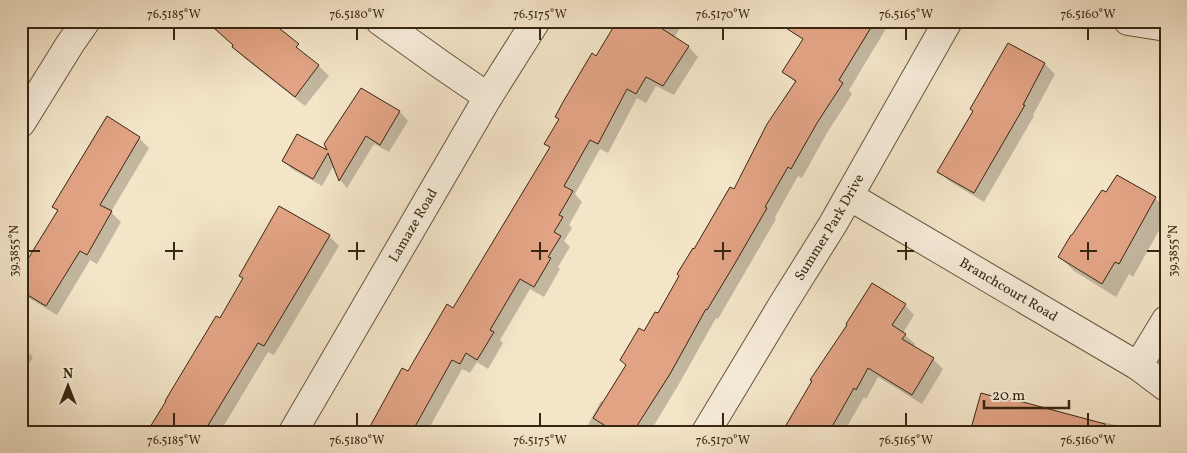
<svg xmlns="http://www.w3.org/2000/svg" width="1187" height="453" font-family="Vollkorn,serif">
<style>
.shadow{fill:#0003}
.building{fill:#e1a384;stroke:#372711}
.lines{fill:none;stroke-linecap:round;stroke-linejoin:round}
.minor-casing{stroke:#66563f;stroke-width:30}
.minor{stroke:#f8eedc;stroke-width:28}
.ticks{fill:none;stroke:#372711;stroke-width:2}
.labels{text-anchor:middle;dominant-baseline:central;stroke-width:4;stroke-linejoin:round;paint-order:stroke}
.street-label{font-size:14px;fill:#372711;stroke:#f8eedc}
.neatline{fill:none;stroke:#372711;stroke-width:2}
.ticks-label{font-size:12px;text-anchor:middle;fill:#372711}
</style>
<rect width="100%" height="100%" fill="#f4e5c9"/>
<filter id="stains"><feTurbulence type="fractalNoise" baseFrequency=".004" numOctaves="4"/><feColorMatrix values="0 0 0 0 .2 0 0 0 0 .09 0 0 0 0 .02 0 0 0 .5 -.17"/></filter>
<radialGradient id="worn" r=".72"><stop offset=".6" stop-color="#630" stop-opacity="0"/><stop offset="1" stop-color="#630" stop-opacity=".3"/></radialGradient>
<g class="shadow">
<polygon points="21,21 25,21 21,29"/>
<polygon points="618,21 684,21 674,38 689,47 698,57 674,95 656,86 646,103 637,98 608,153 600,149 575,194 582,202 569,225 572,228 564,241 570,247 558,267 560,269 544,297 530,289 500,340 503,343 488,369 477,362 470,373 462,369 427,432 365,432 366,430 368,431 408,373 454,310 551,148 546,143"/>
<polygon points="827,21 881,21 887,27 849,90 852,94 827,133 802,178 798,176 775,217 776,219 718,319 716,318 679,384 650,432 584,432 601,401 604,403 645,333 658,315 694,251 734,190 796,83 783,71"/>
<polygon points="284,39 319,66 329,76 305,106 243,57 233,47"/>
<polygon points="1008,45 1045,64 1055,74 1033,115 1034,116 984,202 949,181 939,171 974,111"/>
<polygon points="361,89 400,112 408,121 389,152 374,144 347,188 340,180 334,165 322,186 292,169 283,160 298,135 329,153"/>
<polygon points="107,117 139,138 149,148 111,212 121,222 97,264 90,260 57,315 21,293 21,273 58,211 54,207"/>
<polygon points="1118,176 1155,198 1166,209 1166,218 1133,277 1129,274 1116,297 1074,271 1060,257 1106,194"/>
<polygon points="329,236 339,246 274,355 268,352 220,432 148,432 220,320 244,279 240,275"/>
<polygon points="905,305 914,315 903,333 915,344 913,347 933,359 943,369 922,404 878,377 866,399 864,397 844,432 779,432 783,425 786,427"/>
<polygon points="21,346 33,357 21,377"/>
<polygon points="1103,422 1128,428 1131,432 971,432 1102,425"/>
</g>
<g class="building">
<polygon points="206,21 270,21 299,44 296,47 319,65 295,97 232,47 233,45"/>
<polygon points="617,21 650,21 689,46 663,86 646,77 636,94 627,89 598,144 590,140 564,186 573,191 559,215 563,217 554,232 561,236 548,257 551,258 534,287 520,279 490,330 494,332 477,360 466,353 460,364 452,360 412,432 367,432 402,368 408,371 447,304 453,308 550,147 544,144 559,119 555,117 563,102 592,53 596,56"/>
<polygon points="775,21 875,21 839,80 843,83 817,123 791,169 788,167 765,207 767,208 734,265 707,310 706,309 670,374 633,432 615,432 593,418 626,365 620,360 639,328 644,331 655,312 658,313 679,276 677,274 693,248 694,249 730,187 734,189 767,124 796,81 782,72 803,39"/>
<polygon points="1008,43 1045,63 1023,105 1025,105 974,193 937,172 973,111 970,109"/>
<polygon points="361,88 400,111 380,145 366,136 339,181 328,153 313,179 282,161 297,134 327,150 324,144"/>
<polygon points="107,116 140,137 100,205 112,211 87,255 80,251 46,306 21,291 21,270 58,210 52,207"/>
<polygon points="1117,175 1156,197 1119,264 1115,262 1102,284 1058,257 1071,235 1072,235 1102,190 1106,192"/>
<polygon points="279,206 330,235 306,276 264,346 258,343 204,432 147,432 166,401 165,401 216,316 220,318 243,278 239,276"/>
<polygon points="872,283 906,304 892,325 906,334 902,339 934,358 912,395 868,368 856,390 854,388 829,432 782,432 812,381 810,380 847,325 846,324"/>
<polygon points="981,393 1007,400 1008,398 1105,424 1104,432 970,432"/>
</g>
<g class="lines">
<g class="minor-casing">
<g id="minor">
<polyline points="380,21 440,64 488,97"/>
<polyline points="1128,21 1166,27"/>
<polyline points="21,123 70,44 86,21"/>
<path id="s1" d="M849 196 1138 366 1166 387"/>
<polyline points="1138,366 1166,320"/>
<path id="s2" d="M293 432 488 97 536 21"/>
<path id="s3" d="M706 432 783 304 833 224 948 21"/>
</g>
</g>
<use href="#minor" class="minor"/>
</g>
<path class="ticks" d="M174 28V40M357 28V40M540 28V40M723 28V40M906 28V40M1088 28V40M174 242V260M357 242V260M540 242V260M723 242V260M906 242V260M1088 242V260M28 251H40M165 251H183M348 251H365M531 251H548M714 251H731M897 251H914M1080 251H1097M1147 251H1160M174 413V426M357 413V426M540 413V426M723 413V426M906 413V426M1088 413V426"/>
<g class="labels">
<g class="street-label">
<text stroke="none"><textPath href="#s2" startOffset="239">Lamaze Road</textPath></text>
<text stroke="none"><textPath href="#s3" startOffset="239">Summer Park Drive</textPath></text>
<text stroke="none"><textPath href="#s1" startOffset="185">Branchcourt Road</textPath></text>
</g>
</g>
<rect width="1187" height="453" fill="none" stroke="#f4e5c9" stroke-width="55"/>
<g transform="translate(68 386)" stroke="#f8eedc" stroke-width="4" paint-order="stroke">
<path d="M0-4L9 19L0 12L-9 19Z" fill="#372711"/>
<text y="-8" font-size="14" font-weight="bold" text-anchor="middle" fill="#372711">N</text>
</g>
<path d="M984 400v8h85v-8" fill="none" stroke="#372711" stroke-width="2.5"/>
<text x="992" y="400" font-size="15" fill="#372711" stroke="#f8eedc" stroke-width="4" paint-order="stroke">20 m</text>
<rect x="28" y="28" width="1132" height="398" class="neatline"/>
<g class="ticks-label">
<text x="174" y="18">76.5185°W</text>
<text x="357" y="18">76.5180°W</text>
<text x="540" y="18">76.5175°W</text>
<text x="723" y="18">76.5170°W</text>
<text x="906" y="18">76.5165°W</text>
<text x="1088" y="18">76.5160°W</text>
<text transform="translate(14 251) rotate(-90)" y="4">39.3855°N</text>
<text transform="translate(1173 251) rotate(-90)" y="4">39.3855°N</text>
<text x="174" y="444">76.5185°W</text>
<text x="357" y="444">76.5180°W</text>
<text x="540" y="444">76.5175°W</text>
<text x="723" y="444">76.5170°W</text>
<text x="906" y="444">76.5165°W</text>
<text x="1088" y="444">76.5160°W</text>
</g>
<rect width="100%" height="100%" filter="url(#stains)"/>
<rect width="100%" height="100%" fill="url(#worn)"/>
</svg>
